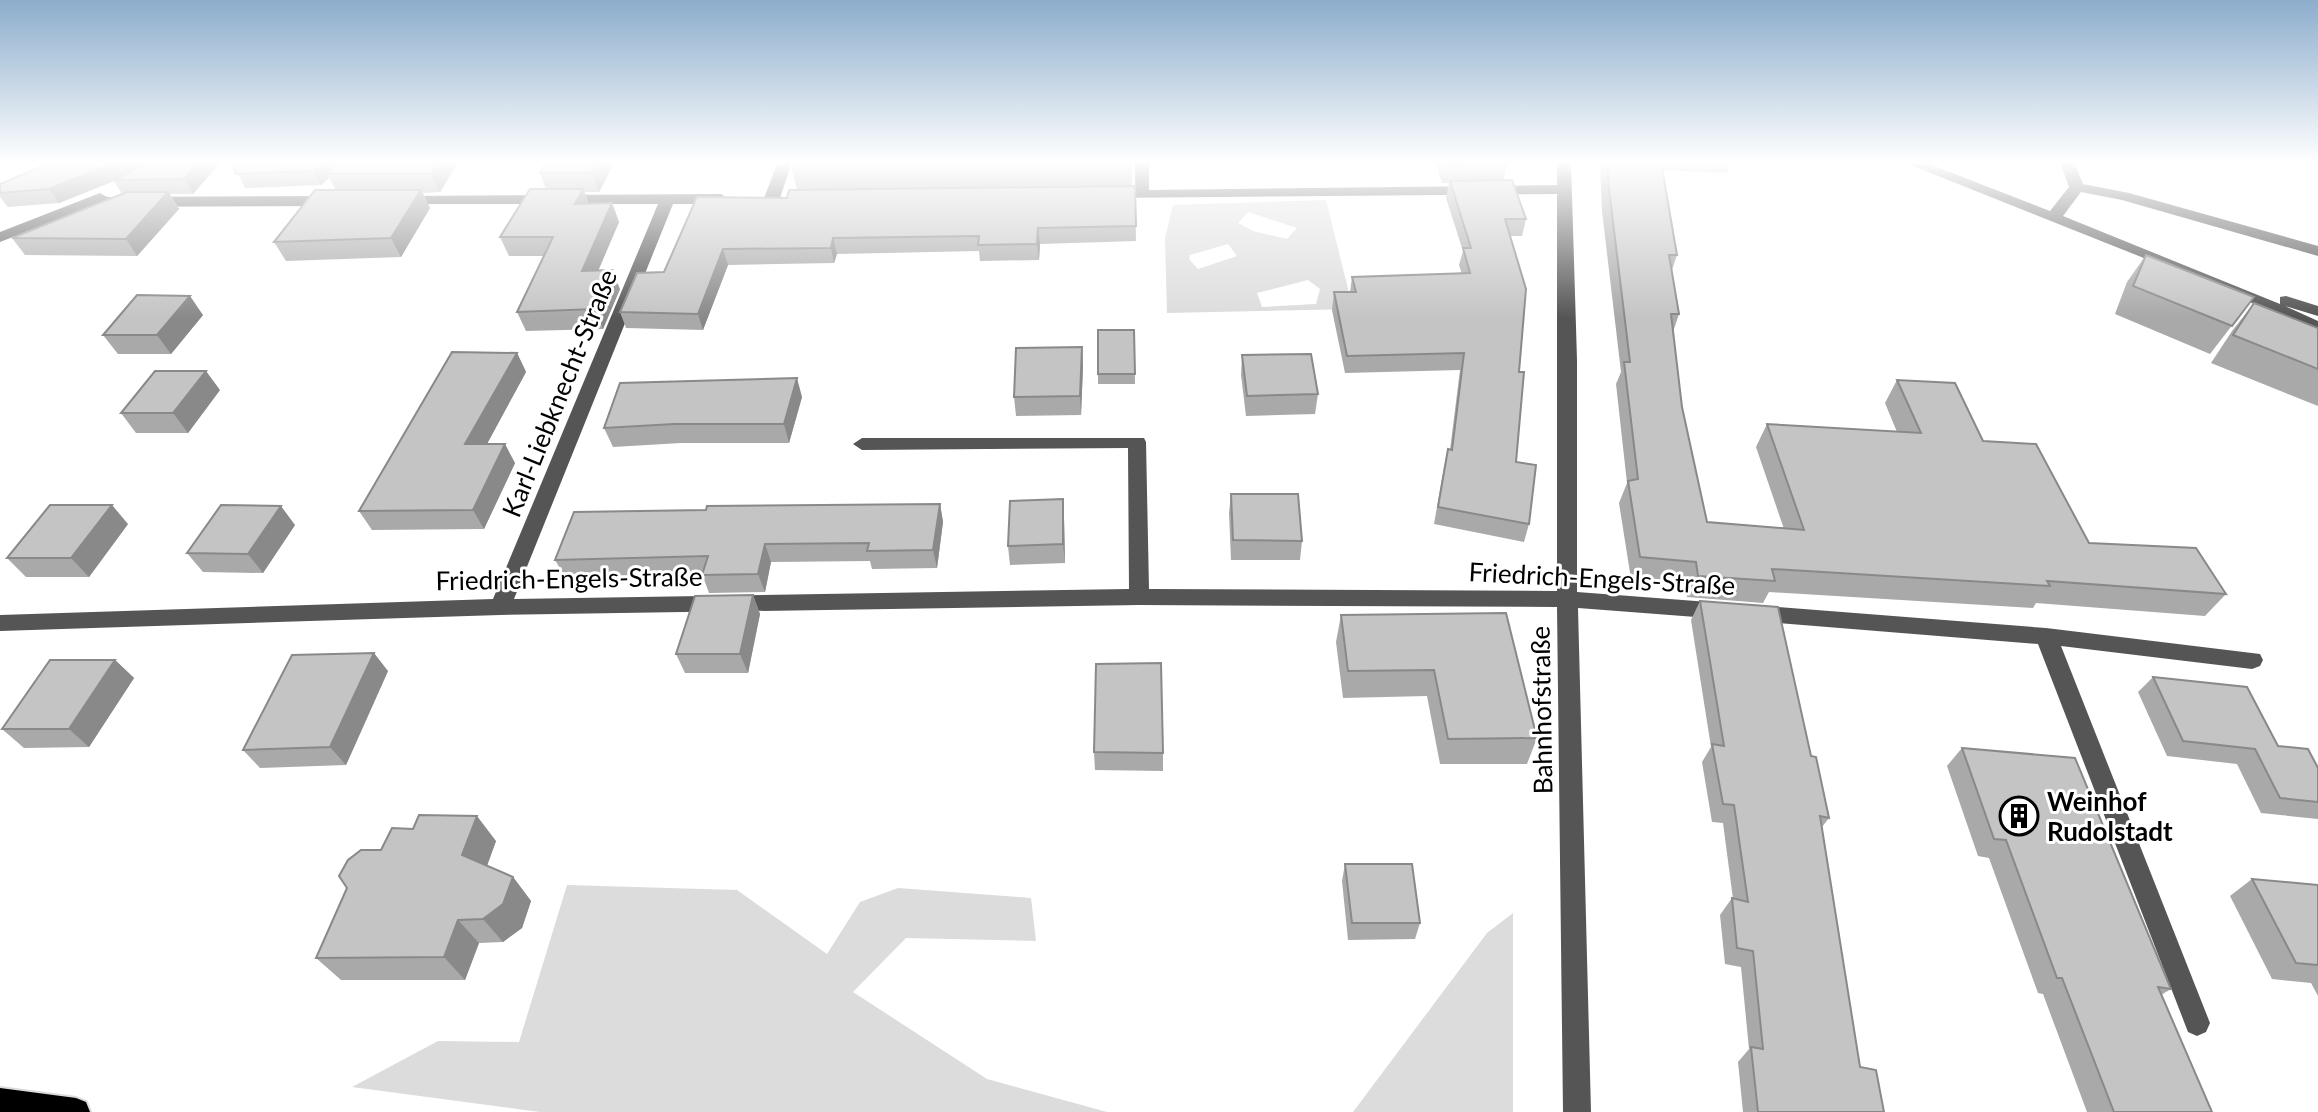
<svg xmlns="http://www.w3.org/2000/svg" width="2318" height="1112" font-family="Lato,sans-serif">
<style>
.green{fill:#dcdcdc;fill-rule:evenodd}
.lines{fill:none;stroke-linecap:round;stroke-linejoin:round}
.major-casing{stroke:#dbdbdb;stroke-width:4}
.minor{fill:#555;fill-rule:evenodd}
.major{fill:#000;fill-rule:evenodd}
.wall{fill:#a9a9a9}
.shaded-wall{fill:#898989}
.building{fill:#c4c4c4;stroke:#898989;stroke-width:2}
.labels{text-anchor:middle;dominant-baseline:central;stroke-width:6;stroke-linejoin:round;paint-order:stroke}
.street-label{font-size:26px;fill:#000;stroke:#fff}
.poi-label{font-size:26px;font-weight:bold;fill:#000;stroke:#fff;text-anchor:start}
</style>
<rect width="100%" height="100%" fill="#fff"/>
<g class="green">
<path d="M1326 200 1353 309 1167 313 1165 238 1173 205ZM1248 212 1297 228 1287 239 1253 231 1238 223ZM1228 244 1237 256 1198 269 1189 259 1190 255ZM1308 280 1320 289 1316 304 1262 307 1257 293Z"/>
<polygon points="567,885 737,890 827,954 860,902 898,888 1031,898 1036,941 906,938 853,992 987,1079 1107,1112 540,1112 352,1087 438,1041 519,1042"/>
<polygon points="1513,913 1513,1112 1353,1112 1487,933"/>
</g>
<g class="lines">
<g class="major-casing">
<polygon id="major" points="0,1088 76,1098 86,1102 90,1112 0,1112"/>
</g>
<g class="minor">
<polygon points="778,162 792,162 780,198 772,203 764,198"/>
<polygon points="1135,162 1149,162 1149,190 1557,185 1557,162 1571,162 1577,360 1577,592 1722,603 1729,605 1732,611 1729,617 1722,619 1578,608 1591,1112 1563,1112 1557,607 1139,605 500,615 0,631 0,615 493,599 658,204 396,204 393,201 401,196 721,194 729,199 721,204 673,204 514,599 1129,589 1128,448 862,450 853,444 862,438 1144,438 1146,442 1149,589 1557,591 1557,194 1104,198 1104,192 1135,190"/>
<polygon points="1903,162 1924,162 2050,211 2069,187 2060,162 2074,162 2083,184 2129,193 2318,246 2318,256 2122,200 2081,192 2063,216 2280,304 2280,297 2286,296 2318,306 2318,316 2285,306 2318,321 2318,332 2204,282"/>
<polygon points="100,193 107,197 333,196 341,201 333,206 90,207 0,242 0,232"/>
<polygon points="1754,605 2046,628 2260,654 2263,660 2260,666 2252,669 2061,646 2210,1023 2206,1032 2197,1036 2188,1032 2038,644 1754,621 1747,619 1744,613 1747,607"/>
</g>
<use href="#major" class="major"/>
</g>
<g class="wall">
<polygon points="220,162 193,194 170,194 179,209 137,256 25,255 12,238 122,194 114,181 59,203 8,207 0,197 0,184"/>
<polygon points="232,162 458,162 440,192 423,193 430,208 401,257 286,261 274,242 336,190 329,178 321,185 245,188"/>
<polygon points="615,162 599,192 584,192 589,204 612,203 619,222 598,270 620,289 603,329 526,331 517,312 544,256 509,256 500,237 546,189 540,173"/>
<polygon points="790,162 1132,162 1132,186 1135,186 1136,241 1040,244 1039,260 980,261 979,251 837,254 834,263 728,265 703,330 626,328 620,312 664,272 787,198 797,190"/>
<polygon points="1435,162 1507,162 1503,181 1526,219 1522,236 1510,236 1519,372 1516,462 1529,524 1524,542 1434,524 1444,467 1448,449 1450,450 1460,370 1345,373 1332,310 1334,292 1350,292 1352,277 1462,274 1459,265 1463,251 1446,198 1449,183 1442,183"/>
<polygon points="1600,162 1731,162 1727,173 1662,170 1677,255 1672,270 1679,314 1673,332 1682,407 1707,522 1784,529 1756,447 1767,424 1897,432 1885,403 1897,380 1983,441 2089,543 2226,594 2205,616 2036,603 2033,608 1769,592 1763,603 1687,597 1685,584 1631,579 1619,503 1627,483 1616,384 1621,372 1602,211"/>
<polygon points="2146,255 2254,297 2210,354 2115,314 2127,282"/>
<polygon points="2254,303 2318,328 2318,406 2211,363 2232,331"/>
<polygon points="203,315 171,354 118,354 103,335"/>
<polygon points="1134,330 1135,384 1098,384 1098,374"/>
<polygon points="1082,347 1083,366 1081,415 1016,416 1014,397"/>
<polygon points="517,353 526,372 487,444 515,463 484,529 372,530 359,511"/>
<polygon points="1242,355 1318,394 1315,414 1246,416 1241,375"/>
<polygon points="220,390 188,433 136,433 121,413"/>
<polygon points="802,397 789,443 681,443 613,447 604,428"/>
<polygon points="1231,494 1302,541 1300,560 1231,560 1229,513"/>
<polygon points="940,504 943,522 937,568 872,569 870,561 771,562 765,592 709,593 702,574 565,577 555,560 706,510"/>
<polygon points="1064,518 1065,563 1010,565 1008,546"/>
<polygon points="128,524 89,577 26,577 7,558"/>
<polygon points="295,525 263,573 203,572 187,553"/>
<polygon points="753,595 760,614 748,673 685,673 676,654"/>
<polygon points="1700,601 1811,756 1829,818 1822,827 1860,1067 1884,1112 1743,1112 1738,1062 1749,1049 1741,967 1725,964 1720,915 1732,898 1733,899 1723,823 1712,822 1702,762 1711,747 1691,620"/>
<polygon points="1506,613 1537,738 1527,764 1440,764 1427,696 1343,698 1336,642 1341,615"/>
<polygon points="115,660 134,678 89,747 24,748 2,729"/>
<polygon points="388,671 346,765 260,768 243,750"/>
<polygon points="2153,677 2278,746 2318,802 2318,819 2261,813 2237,764 2167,756 2138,692"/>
<polygon points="1962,748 2171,989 2161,995 2212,1112 2087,1112 2043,994 2038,993 1989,858 1978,856 1947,766"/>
<polygon points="1094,752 1163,753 1163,771 1095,770"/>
<polygon points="413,829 496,841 487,866 513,877 531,901 522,928 503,942 479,943 465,980 341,980 316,958 381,850"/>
<polygon points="1345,864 1420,923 1415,939 1348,940 1342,881"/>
<polygon points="2252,879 2318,885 2318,996 2311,983 2272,979 2230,896"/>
</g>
<g class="shaded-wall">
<polygon points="115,162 159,162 113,180 114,181 59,203 49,189"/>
<polygon points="199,162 221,162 193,194 184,179"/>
<polygon points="323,162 346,162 327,174 329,178 321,185 313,171"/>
<polygon points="438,162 458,162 440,192 431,174"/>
<polygon points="598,162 615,162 599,192 592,173"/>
<polygon points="583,189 591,208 575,204"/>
<polygon points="421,190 430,208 401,257 391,238"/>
<polygon points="168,192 179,209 137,256 126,239"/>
<polygon points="612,203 619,222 590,290 582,271"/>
<polygon points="1038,228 1040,244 1039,260 1037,244"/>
<polygon points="833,238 837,254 834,263 831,248"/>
<polygon points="723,249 728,265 703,330 698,314"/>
<polygon points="612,270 620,289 603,329 595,309"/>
<polygon points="190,296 203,315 171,354 157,335"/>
<polygon points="1082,347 1083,366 1081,415 1080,396"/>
<polygon points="517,353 526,372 476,464 465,444"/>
<polygon points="206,371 220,390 188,433 173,413"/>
<polygon points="797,378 802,397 789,443 784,424"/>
<polygon points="505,444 515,463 484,529 473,510"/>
<polygon points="1063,499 1064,518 1065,563 1063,544"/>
<polygon points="940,504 943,522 937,568 933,550"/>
<polygon points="112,505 128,524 89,577 71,558"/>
<polygon points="281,506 295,525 263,573 248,554"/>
<polygon points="765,544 771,562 765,592 758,574"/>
<polygon points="753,595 760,614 748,673 740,654"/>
<polygon points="374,653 388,671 346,765 330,747"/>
<polygon points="115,660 134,678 89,747 69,729"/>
<polygon points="477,816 496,841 482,879 462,855"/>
<polygon points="513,877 531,901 522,928 503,942 483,919"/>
<polygon points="458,920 479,943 465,980 444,957"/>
</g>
<g class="building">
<polygon points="52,162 115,162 49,189 0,193 0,184"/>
<polygon points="151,162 199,162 184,179 113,180"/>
<polygon points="232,162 323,162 313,171 236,174"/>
<polygon points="336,162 438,162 431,174 327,174"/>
<polygon points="546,162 598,162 592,173 540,173"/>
<polygon points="1444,162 1507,162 1507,164 1445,165"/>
<polygon points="1607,162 1661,162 1677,255 1669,255 1679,314 1671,314 1682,407 1707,522 1804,530 1767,424 1921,433 1897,380 1955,383 1983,441 2036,444 2089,543 2196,548 2226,594 2047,581 2050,586 1772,569 1775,581 1698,576 1696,562 1640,557 1628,481 1638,479 1624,362 1630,362 1609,189"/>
<polygon points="1512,180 1526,219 1505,219 1526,289 1519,372 1524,372 1516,462 1536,465 1529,524 1438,507 1448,449 1452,450 1464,353 1347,356 1334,292 1356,292 1352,277 1470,273 1463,248 1471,248 1450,181"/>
<polygon points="1135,186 1136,226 1038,228 1037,244 978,245 979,236 833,238 831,248 723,249 698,314 620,312 637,273 664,272 697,197 787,198 789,190"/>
<polygon points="530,189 583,189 575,204 612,203 582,271 612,270 595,309 517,312 553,237 500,237"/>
<polygon points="315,190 421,190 391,238 274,242"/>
<polygon points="127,192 168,192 126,239 12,238"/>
<polygon points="2146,255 2254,297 2232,326 2133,286"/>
<polygon points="137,295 190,296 157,335 103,335"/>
<polygon points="2254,303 2318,328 2318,369 2233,335"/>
<polygon points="1098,330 1134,330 1135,374 1098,374"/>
<polygon points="1082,347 1080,396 1014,397 1016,348"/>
<polygon points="452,352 517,353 465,444 505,444 473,510 359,511"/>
<polygon points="1311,354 1318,394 1247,396 1242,355"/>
<polygon points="155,371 206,371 173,413 121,413"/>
<polygon points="797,378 784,424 674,424 604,428 620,383"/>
<polygon points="1231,494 1298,494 1302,541 1233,540"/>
<polygon points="1063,499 1063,544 1008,546 1010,501"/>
<polygon points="940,504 933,550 867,551 869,543 765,544 758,574 702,575 708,556 555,560 574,512 706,510 707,506"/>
<polygon points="50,505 112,505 71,558 7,558"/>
<polygon points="221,505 281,506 248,554 187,553"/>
<polygon points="753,595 740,654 676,654 695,596"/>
<polygon points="1700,601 1778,607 1811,756 1816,757 1829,818 1820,816 1860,1067 1876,1070 1884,1112 1758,1112 1751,1047 1763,1049 1753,951 1737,948 1732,898 1748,902 1734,805 1723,804 1712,744 1724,746"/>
<polygon points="1506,613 1537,738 1448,739 1434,670 1348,671 1341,615"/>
<polygon points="374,653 330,747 243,750 292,655"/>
<polygon points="50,660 115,660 69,729 2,729"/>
<polygon points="1161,663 1163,753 1094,752 1096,664"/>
<polygon points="2153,677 2247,687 2278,746 2308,749 2318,768 2318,802 2280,798 2255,749 2183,741"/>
<polygon points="1962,748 2075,758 2171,989 2158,987 2212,1112 2114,1112 2062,978 2057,978 2006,840 1994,839"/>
<polygon points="419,815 477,816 462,855 513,877 503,904 483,919 458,920 444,957 316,958 347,888 339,876 348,860 361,850 381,850 392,828 413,829"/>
<polygon points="1345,864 1412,864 1420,923 1352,923"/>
<polygon points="2252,879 2318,885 2318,965 2296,963"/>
</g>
<linearGradient id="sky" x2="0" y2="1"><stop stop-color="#8cadcc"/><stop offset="0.51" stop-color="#fff"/><stop offset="1" stop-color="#fff" stop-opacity="0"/></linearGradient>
<rect width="2318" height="318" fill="url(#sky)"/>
<defs>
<g id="building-ring" transform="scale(2)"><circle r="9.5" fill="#fff" stroke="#000" stroke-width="1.5"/><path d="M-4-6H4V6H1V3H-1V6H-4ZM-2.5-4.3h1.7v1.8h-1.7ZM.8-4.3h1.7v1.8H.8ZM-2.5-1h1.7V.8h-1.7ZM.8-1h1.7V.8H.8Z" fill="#000"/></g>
</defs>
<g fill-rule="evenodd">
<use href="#building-ring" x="2019" y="816"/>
</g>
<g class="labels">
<g class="street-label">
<text transform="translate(559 393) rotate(-68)">Karl-Liebknecht-Straße</text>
<text transform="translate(569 578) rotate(-1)">Friedrich-Engels-Straße</text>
<text transform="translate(1602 578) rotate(3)">Friedrich-Engels-Straße</text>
<text transform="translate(1541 710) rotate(-91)">Bahnhofstraße</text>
</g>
<g class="poi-label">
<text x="2047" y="801">Weinhof<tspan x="2047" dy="30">Rudolstadt</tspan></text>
</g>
</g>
</svg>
